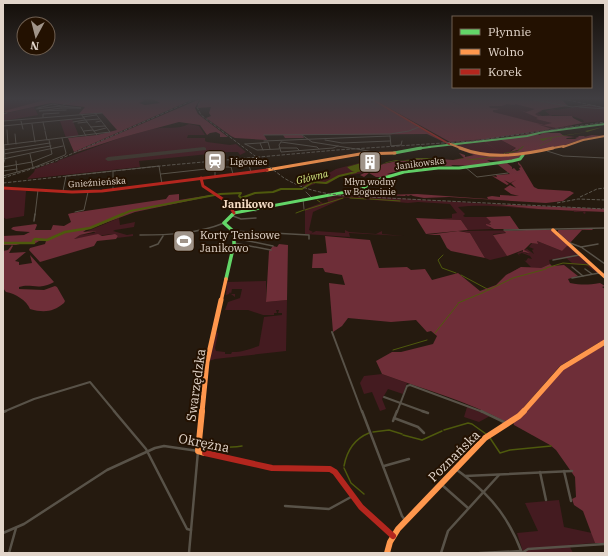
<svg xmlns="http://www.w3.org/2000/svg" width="608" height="556" font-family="'IBM Plex Serif',serif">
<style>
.green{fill:#441b20}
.forest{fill:#6e2e38;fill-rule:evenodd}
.water{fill:#4e590d}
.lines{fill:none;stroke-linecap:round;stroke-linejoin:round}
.stream-far1{stroke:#4e590d;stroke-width:1}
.stream{stroke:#4e590d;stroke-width:1.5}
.river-far1{stroke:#4e590d;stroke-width:2}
.river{stroke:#4e590d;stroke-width:2.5}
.runway{fill:#40382e;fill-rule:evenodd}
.street-far3{stroke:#585248;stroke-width:1}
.street-far2{stroke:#585248;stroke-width:1.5}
.street-far1{stroke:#585248;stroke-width:2}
.street{stroke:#585248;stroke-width:2.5}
.fast-far2{stroke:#63d668;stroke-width:2}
.fast-far1{stroke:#63d668;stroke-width:3}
.fast{stroke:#63d668;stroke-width:3.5}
.slow-far4{stroke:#ff974d;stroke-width:2}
.slow-far3{stroke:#ff974d;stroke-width:3}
.slow-far2{stroke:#ff974d;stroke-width:3.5}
.slow-far1{stroke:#ff974d;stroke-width:5}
.slow{stroke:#ff974d;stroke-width:6}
.jam-far2{stroke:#b3261e;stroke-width:2}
.jam-far1{stroke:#b3261e;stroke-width:3}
.jam{stroke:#b3261e;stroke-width:6}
.rail{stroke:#5c574e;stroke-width:1;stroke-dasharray:3.5 1.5;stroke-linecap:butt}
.labels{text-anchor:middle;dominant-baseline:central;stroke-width:4;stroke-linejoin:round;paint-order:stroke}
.far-poi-label{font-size:9px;fill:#e2d5ca;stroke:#231101;text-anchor:start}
.far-street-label{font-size:9px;fill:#e2d5ca;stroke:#231101}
.far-water-label{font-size:10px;font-style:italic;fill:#d5eb83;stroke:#231101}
.far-quarter-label{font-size:11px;font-weight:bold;fill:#f4dbc3;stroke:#231101}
.poi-label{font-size:11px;fill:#e2d5ca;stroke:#231101;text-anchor:start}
.near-street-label{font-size:13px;fill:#e2d5ca;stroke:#231101}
</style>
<rect width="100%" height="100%" fill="#251a0f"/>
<g class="green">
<polygon points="15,98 39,98 38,100 50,99 5,111 5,112 3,113 3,99"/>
<path d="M441 98C476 98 512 95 545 107L541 112 538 113 542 116 550 115 545 111 553 109 556 110 588 105 605 108V121L583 123 581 122H584L583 120 572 116 551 115 567 126 571 125 574 127 552 130H550L552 129 452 103Z"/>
<polygon points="34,107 38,115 3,121 3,114"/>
<polygon points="72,119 79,136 66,138 60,121"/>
<path d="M189 124 199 126 196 127 199 126 205 135H188L187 138H205V141L207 142 230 145 236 144 246 152 240 155 238 152H229L139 161 140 167 27 179 34 172 35 169 52 163 58 162 57 161 120 138 153 129C165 126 178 130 189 124Z"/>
<path d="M507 137 481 141 501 140 516 148 511 150 510 152 502 154 503 155C483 155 467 151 449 143Z"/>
<polygon points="359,163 361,163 347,167 355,171 373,168 364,173 351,175 350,173 340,176 328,184 315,183 315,184 306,187 295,183 329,173 336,169"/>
<polygon points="3,189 26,191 24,216 6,219 3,217"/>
<path d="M330 194 491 204H489L538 209 595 212 584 211 586 213 584 214 583 212H574L573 210C559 210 545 210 532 209 508 207 482 204 458 207L465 214 463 216 465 217H486L491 222H489L491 225H489L490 228 494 229 468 230 461 220 439 219 452 218V214L457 213 450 204 418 202 408 203 327 196Z"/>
<polygon points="327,197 344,198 313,212 309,230 313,232 310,234 316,231 345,233 345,230 349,232 376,234 382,231 382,234 404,236 349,233 350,237 305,234 305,209 321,203 317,200 323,203 328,202"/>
<polygon points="119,218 120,225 135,222 134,227 115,230 113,231 127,235 133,234 133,236 117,238 118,236 112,234 73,239 80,235 95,233 94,231 83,233"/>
<polygon points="517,230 504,232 506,233 493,234 507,256 490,260 485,258 470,233 462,231"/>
<polygon points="537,241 562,251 567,246 569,246 579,254 570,256 579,255 600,273 597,273 586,265 565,264 556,265 572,263 565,257 549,260 550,264 541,268 514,271 521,267 531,267 524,260 526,261 528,258 532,259 530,256 522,253 519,254 520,256 517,253 523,251 523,252 528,254 524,250 527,249 534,254 532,250 534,249 529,247 532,243 537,244"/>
<path d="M266 281V302L287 300 286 351 215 359 209 361 215 332 218 333 215 348 216 351 225 352V354H231L232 352C243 352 249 349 259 346L264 317 282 315V313H278L279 310H276L277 313H274V315H263L248 310H225L228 302 240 298 242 289H232L231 294H235V297L231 294 230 292 229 294 226 295 227 282Z"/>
<polygon points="382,374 407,383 403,394 388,389 382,399 386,409 380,411 372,392 364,394 360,383 364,376"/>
<polygon points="467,407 490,416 479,422 464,417"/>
<polygon points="559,500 564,527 592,533 595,543 569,545 573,553 489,553 523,552 517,533 538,531 525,503"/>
</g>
<g class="forest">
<polygon points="52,98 143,98 141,99 144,101 139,103 145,105 160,103 151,98 196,98 74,152 68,138 97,135 117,130 102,113 79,114 85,107 51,103 6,113 4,111"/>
<polygon points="203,98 213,99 211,98 369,98 444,142 427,134 302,135 304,138 285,138 283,135 264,135 267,140 235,138 231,136 206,118 211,116 209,113 211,107 197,108 200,101"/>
<path d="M371 98H441L463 106 443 98H557L562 100 568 106 542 110 535 114 538 116H572L573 118 583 123 556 128 537 124 552 129 486 139 450 142ZM507 104 515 105V104L535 109 526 112 520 110 538 118 536 119 552 123 544 125 493 112V110H499L496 109H503L490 108 489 106H502Z"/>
<polygon points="200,99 195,108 198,114 228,137 220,137 220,134 216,132 210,133 207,135 200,125 179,122 120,138 71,154"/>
<path d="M552 130 534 135 538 134 539 135 542 134 541 133H560L564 136 575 137 567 138 566 139H577L575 138 579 137 578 136H585L584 137 592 135 605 136C587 137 574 142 559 147 542 153 522 153 504 154L518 151 524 146 518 150 502 154 484 141ZM501 140 516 148 510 152 502 154 485 142Z"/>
<path d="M455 148 481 155 521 156C512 164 499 160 487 160L492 163 474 166 454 165H451L454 167C438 164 435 168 421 169 409 171 399 170 387 174H394L382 177H376L369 173 364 177 360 175 383 164 397 161H410L416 158H425L453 160 464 158 459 153 465 155V157L474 155Z"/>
<polygon points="518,162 521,165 534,187 538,189 570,191 574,193 563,201 546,203 449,197 424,198 413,196 411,195 408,196 406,195 405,196 382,195 417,194 488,199 487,197 492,196 500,197 500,195 519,196 511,194 504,189 510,185 516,188 511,183 516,180 510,183 504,180 509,184 507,185 492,176 497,177 496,175 510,174 497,164 507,163 512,167 512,169 514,168 517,171 520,170 519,168 521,167 518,164"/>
<polygon points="179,194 179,200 211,195 212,196 135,212 86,230 83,232 97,231 80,235 74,239 98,234 102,236 115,234 118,236 116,239 97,241 94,246 40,262 29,250 30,248 45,244 46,241 39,241 34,244 24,243 16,245 3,245 3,236 24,235 30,232 16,231 11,229 13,227 36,224 37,225 35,230 51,230 53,225 64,226 71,222 68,214 72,213 166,199 169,195"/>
<polygon points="488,204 605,209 605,212 538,209"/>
<polygon points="510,216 519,229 494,229 486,225 486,224 491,225 489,223 491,222 486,217"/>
<polygon points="416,218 461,220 468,230 426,234"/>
<polygon points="592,229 593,230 582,230 570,243 558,232 558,230"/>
<polygon points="526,230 552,230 569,246 567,246 562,251 537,241 538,244 531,243 524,250 530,253 523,252 523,250 507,256 493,235 506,233 504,231 506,231"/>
<polygon points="458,231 470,233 485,258 451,251 447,248 440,235 427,235"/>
<path d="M325 236 370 240 379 268 407 267 411 270 425 269 432 280 458 273 480 291 496 285 506 275 521 267 541 268 550 264 552 266 564 265 578 276 568 279 570 283C582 285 587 285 600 283L605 286 602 287 605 289V341L602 343 600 342 560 366 517 415 506 422C467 401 423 389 382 374L376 361 392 352H401L433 344 437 336 431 331 427 332 416 320 391 322 348 318 342 326 333 332 329 283 345 285 342 275 325 272 323 268H312L313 254 327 253Z"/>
<polygon points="279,244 288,245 287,300 266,302 269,251 273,246 277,247"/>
<path d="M12 245 13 246 9 253 26 252 15 261 19 262V265L32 263 30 255 54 282C38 291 32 283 19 287V289L44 290 55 286 57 287 65 301 64 303C53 312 44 313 30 309 27 301 15 293 6 292L3 288V251L8 250Z"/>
<polygon points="604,346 605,543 595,543 583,511 574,505 572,499 576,497 575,477 556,450 550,445 514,425 513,422 528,409 561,371 601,347"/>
</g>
<path class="water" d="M603 127 587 132 551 138 552 140 540 146H524C519 152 513 153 505 153V156L472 160 462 158 453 160 441 158 440 159C423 159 406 159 390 162 379 164 369 171 357 172 353 172 350 170 347 167L361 163 365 170H366L362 162 364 161 369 164 368 167H370L368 170 387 162 396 160 410 161 416 158H441L453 160 461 158 471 159 504 156V153L517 151 523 146H539L551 140 549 138 543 141 539 139 587 132 585 131Z"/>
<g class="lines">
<g class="stream-far1">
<polyline points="350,198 366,199"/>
<polyline points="370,199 400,201"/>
<polyline points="317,200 320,202"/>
<polyline points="305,210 343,198"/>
<polyline points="296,213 304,210"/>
<polyline points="443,255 438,260 442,268 456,273"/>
<polyline points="546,268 563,263 590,265"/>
<polyline points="461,275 489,290"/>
<polyline points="482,293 513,278 546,269"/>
<polyline points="458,303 482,293"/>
<polyline points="435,333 458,304"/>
<polyline points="393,350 427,340"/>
</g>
<g class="stream">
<polyline points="444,430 468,423 472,424 486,434"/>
<polyline points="373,432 389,430 402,434"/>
<polyline points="403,435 422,440 442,431"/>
<polyline points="490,438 500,453 510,450 551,446"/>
<path d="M202 443 201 442C215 449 227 448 242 446"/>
<path d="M344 466C347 450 354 439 369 433"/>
<polyline points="344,468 351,483 364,494"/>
</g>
<polyline class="river-far1" points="121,215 130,211 220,194 241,193 239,196 241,198 255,193 273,192 281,189 302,189 313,182 326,183 339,176 356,172"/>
<polyline class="river" points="3,243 34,243 33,241 35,239 47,240 65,232 90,228 123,214"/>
<polygon class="runway" points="204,147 206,148 206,150 108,161 105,159 108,157"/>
<g class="street-far3">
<polyline points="507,98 535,100 572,107 590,105 605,108"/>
<polyline points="63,105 80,98"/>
<polyline points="579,107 605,109"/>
<polyline points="38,108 53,104 61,106"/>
<polyline points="61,108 39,111 66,110"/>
<polyline points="36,109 61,106 81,108 61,108"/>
<polyline points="3,114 7,113"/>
<polyline points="81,114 97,135"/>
<polyline points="43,117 43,114 59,113"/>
<polyline points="83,117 96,115"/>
<polyline points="86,120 99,119"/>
<polyline points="3,121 102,113"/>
<polyline points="21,121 23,129"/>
<polyline points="43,122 45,130"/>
<polyline points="73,122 85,120"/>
<polyline points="96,122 101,121"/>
<polyline points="78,123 87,122"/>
<polyline points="32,124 35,142"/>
<polyline points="3,126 84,118"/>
<polyline points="81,127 86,136"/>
<polyline points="91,127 105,126"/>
<polyline points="7,130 8,144"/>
<polyline points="45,131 47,140"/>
<polyline points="84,131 93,130"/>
<polyline points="94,131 106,128"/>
<polyline points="15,134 16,144"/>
<polyline points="264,135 390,134 409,131 419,127"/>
<polyline points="302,135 312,142 356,149"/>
<polyline points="390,136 391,146 401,145 402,141"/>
<polyline points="325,140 342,143 390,141"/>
<polyline points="264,141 390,136"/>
<polyline points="281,142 279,145 281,152 333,148 338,146"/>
<polyline points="281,142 317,147 319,149"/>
<polyline points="245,144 257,150 279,149"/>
<polyline points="245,144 260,143"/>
<polyline points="3,145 110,132 95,113"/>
<polyline points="279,148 297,148 299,150"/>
<polyline points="357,149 379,153"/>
<polyline points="3,150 50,143"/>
<polyline points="263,150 260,143 268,142 270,149"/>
<polyline points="547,151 563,156 605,158"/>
<polyline points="3,154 51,146"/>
<polyline points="30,154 33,167"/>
<polyline points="215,158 215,176"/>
<polyline points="3,159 63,146"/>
<polyline points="247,159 251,172"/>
<polyline points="368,159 376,157 375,154"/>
<polyline points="16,161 17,172"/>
<polyline points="3,165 5,159 4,145"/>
<polyline points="3,167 32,162 52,154 49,140"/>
<polyline points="215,167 231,167 233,174"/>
<polyline points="465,167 477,177 508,173"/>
<polyline points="3,171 17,169"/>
<polyline points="113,172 113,190"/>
<polyline points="161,174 215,168"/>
<polyline points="3,176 35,167 65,155 66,153 62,138"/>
<polyline points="70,184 113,180"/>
<polyline points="63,191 66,176 159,166 162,184"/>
<polyline points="306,192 311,197"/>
<polyline points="303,199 304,209"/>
<polyline points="250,210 256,211"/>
<polyline points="75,212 84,210 88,192"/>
<polyline points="35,215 38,190"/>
</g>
<g class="street-far2">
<polyline points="233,216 241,219 256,218"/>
<polyline points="34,221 35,214"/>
<polyline points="504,230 605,228"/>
<polyline points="233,231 309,235 309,239"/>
<path d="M140 235C168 235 197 234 224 223"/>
<polyline points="234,238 273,246"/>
<polyline points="234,243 271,250"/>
<polyline points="569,244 570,243 581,247"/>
<polyline points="598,244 581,247 605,264"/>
<polyline points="150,247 158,244 163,236"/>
<polyline points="553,260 579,255"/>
<polyline points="572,267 583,276"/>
<polyline points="585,269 592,274"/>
<polyline points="572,278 599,273"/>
</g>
<g class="street-far1">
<polyline points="332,332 362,412"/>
<polyline points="384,397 425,412"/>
<polyline points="3,412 34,399 90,382 115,412"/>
<polyline points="397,412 407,386 410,385 483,412"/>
</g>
<g class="street">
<polyline points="114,411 146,449 187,529 191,530"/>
<polyline points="362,411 402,516 405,520"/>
<polyline points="422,411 428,413"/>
<polyline points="481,411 506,423"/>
<polyline points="3,412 6,411"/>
<polyline points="394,418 418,427 424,433"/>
<polyline points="393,421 397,411"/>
<polyline points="384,466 409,459"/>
<polyline points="457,470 465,476 572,471"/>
<polyline points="564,471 571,501"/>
<polyline points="540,472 546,500"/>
<path d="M465 476C494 499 509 519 522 553"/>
<polyline points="442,485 468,508"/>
<polyline points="285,506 329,509 351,497"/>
<polyline points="3,533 24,524 107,470 155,448 164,446 198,451 189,553"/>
<polyline points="9,553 16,528"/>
<polyline points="441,553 448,531 499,475"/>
<polyline points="480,553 521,551"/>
<polyline points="522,553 528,549 605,544"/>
</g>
<g class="fast-far2">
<polyline points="429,147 527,136 543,132 605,124"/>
<polyline points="415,149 430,147"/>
</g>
<g class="fast-far1">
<polyline points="394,153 421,148"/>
<polyline points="232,215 234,213 362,189 374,181 404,172 438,168 459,168 512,161 520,159 523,155"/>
</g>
<polyline class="fast" points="226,279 234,244 234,232 224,223 233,214"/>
<g class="slow-far4">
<polyline points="448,143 463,149"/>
<polyline points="563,147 583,140 605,136"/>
<polyline points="548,149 564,146"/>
</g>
<g class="slow-far3">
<path d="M460 148C490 160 523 155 553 148"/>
<polyline points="267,170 360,154 395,153"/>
</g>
<g class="slow-far2">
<polyline points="553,230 605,277"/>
<polyline points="221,301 226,279"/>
</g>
<g class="slow-far1">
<polyline points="202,412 207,362 221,300"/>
<polyline points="523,412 562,368 605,342"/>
</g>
<g class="slow">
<polyline points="202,411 198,451 205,453"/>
<polyline points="387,553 390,542 398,529 485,438 519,416 524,411"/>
</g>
<polyline class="jam-far2" points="370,98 449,144"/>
<g class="jam-far1">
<polyline points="201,178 203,186 227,202 234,213"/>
<polyline points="3,188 72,192 102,191 267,170"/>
</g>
<polyline class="jam" points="205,453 272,468 330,469 335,472 361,507 393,536"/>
<g class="rail">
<path d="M202 98 197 107 201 115 284 178C304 190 325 194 347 196L605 209"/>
<polyline points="558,98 605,108"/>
<polyline points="3,178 53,162 198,98"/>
<polyline points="3,183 170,165 337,150 473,141 605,122"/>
<polyline points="580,197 597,189 605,188"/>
<polyline points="557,203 578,199 605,200"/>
</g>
</g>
<linearGradient id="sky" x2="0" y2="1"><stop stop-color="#140e08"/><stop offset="0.56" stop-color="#403e42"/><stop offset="1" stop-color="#403e42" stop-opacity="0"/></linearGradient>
<rect width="608" height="176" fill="url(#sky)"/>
<defs>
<g id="station-square" transform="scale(1.15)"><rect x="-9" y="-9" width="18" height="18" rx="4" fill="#a09489" stroke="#231101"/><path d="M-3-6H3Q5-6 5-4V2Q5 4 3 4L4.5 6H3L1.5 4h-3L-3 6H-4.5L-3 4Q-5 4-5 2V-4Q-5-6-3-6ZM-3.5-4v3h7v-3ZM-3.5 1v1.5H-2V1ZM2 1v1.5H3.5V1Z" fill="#fff"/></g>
<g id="building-square" transform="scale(1.15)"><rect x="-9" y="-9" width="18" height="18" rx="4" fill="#a09489" stroke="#231101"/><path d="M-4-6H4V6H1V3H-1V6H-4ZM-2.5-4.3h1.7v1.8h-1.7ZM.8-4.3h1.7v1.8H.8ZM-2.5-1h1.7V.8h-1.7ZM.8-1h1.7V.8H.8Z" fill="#fff"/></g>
<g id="stadium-square" transform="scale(1.15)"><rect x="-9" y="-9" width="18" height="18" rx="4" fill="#a09489" stroke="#231101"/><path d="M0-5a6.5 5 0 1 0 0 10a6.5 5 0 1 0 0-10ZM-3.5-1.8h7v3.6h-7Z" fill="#fff"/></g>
</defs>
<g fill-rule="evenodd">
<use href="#station-square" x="215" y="161"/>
<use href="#building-square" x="370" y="162"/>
<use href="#stadium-square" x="184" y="241"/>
</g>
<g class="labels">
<g class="far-poi-label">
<text x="230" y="161">Ligowiec</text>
<text x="370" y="181" text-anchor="middle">Młyn wodny<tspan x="370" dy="10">w Bogucinie</tspan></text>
</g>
<g class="far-street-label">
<text transform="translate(420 163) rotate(-7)">Janikowska</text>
<text transform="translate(97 182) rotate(-4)">Gnieźnieńska</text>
</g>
<g class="far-water-label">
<text transform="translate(312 177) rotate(-14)">Główna</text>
</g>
<g class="far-quarter-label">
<text x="248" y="204">Janikowo</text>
</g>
<g class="poi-label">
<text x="200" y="235">Korty Tenisowe<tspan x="200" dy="13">Janikowo</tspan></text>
</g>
<g class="near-street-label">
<text transform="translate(196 385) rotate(-82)">Swarzędzka</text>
<text transform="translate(204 443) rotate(11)">Okrężna</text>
<text transform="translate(454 456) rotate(-45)">Poznańska</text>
</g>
</g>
<rect width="608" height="556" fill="none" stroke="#e2d5ca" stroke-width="8"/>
<rect x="452" y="16" width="140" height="72" fill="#231101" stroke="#6f5f51"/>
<rect x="460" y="29" width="20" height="6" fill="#63d668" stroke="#6f5f51"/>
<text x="488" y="36" font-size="12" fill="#e2d5ca">Płynnie</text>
<rect x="460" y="49" width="20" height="6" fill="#ff974d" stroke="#6f5f51"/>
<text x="488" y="56" font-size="12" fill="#e2d5ca">Wolno</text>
<rect x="460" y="69" width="20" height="6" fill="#b3261e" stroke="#6f5f51"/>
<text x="488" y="76" font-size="12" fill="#e2d5ca">Korek</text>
<g transform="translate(36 36) rotate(187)"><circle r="19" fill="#231101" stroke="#6f5f51"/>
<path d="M0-3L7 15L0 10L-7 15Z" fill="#a09489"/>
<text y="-6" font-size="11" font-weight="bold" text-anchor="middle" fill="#e2d5ca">N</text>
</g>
</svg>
